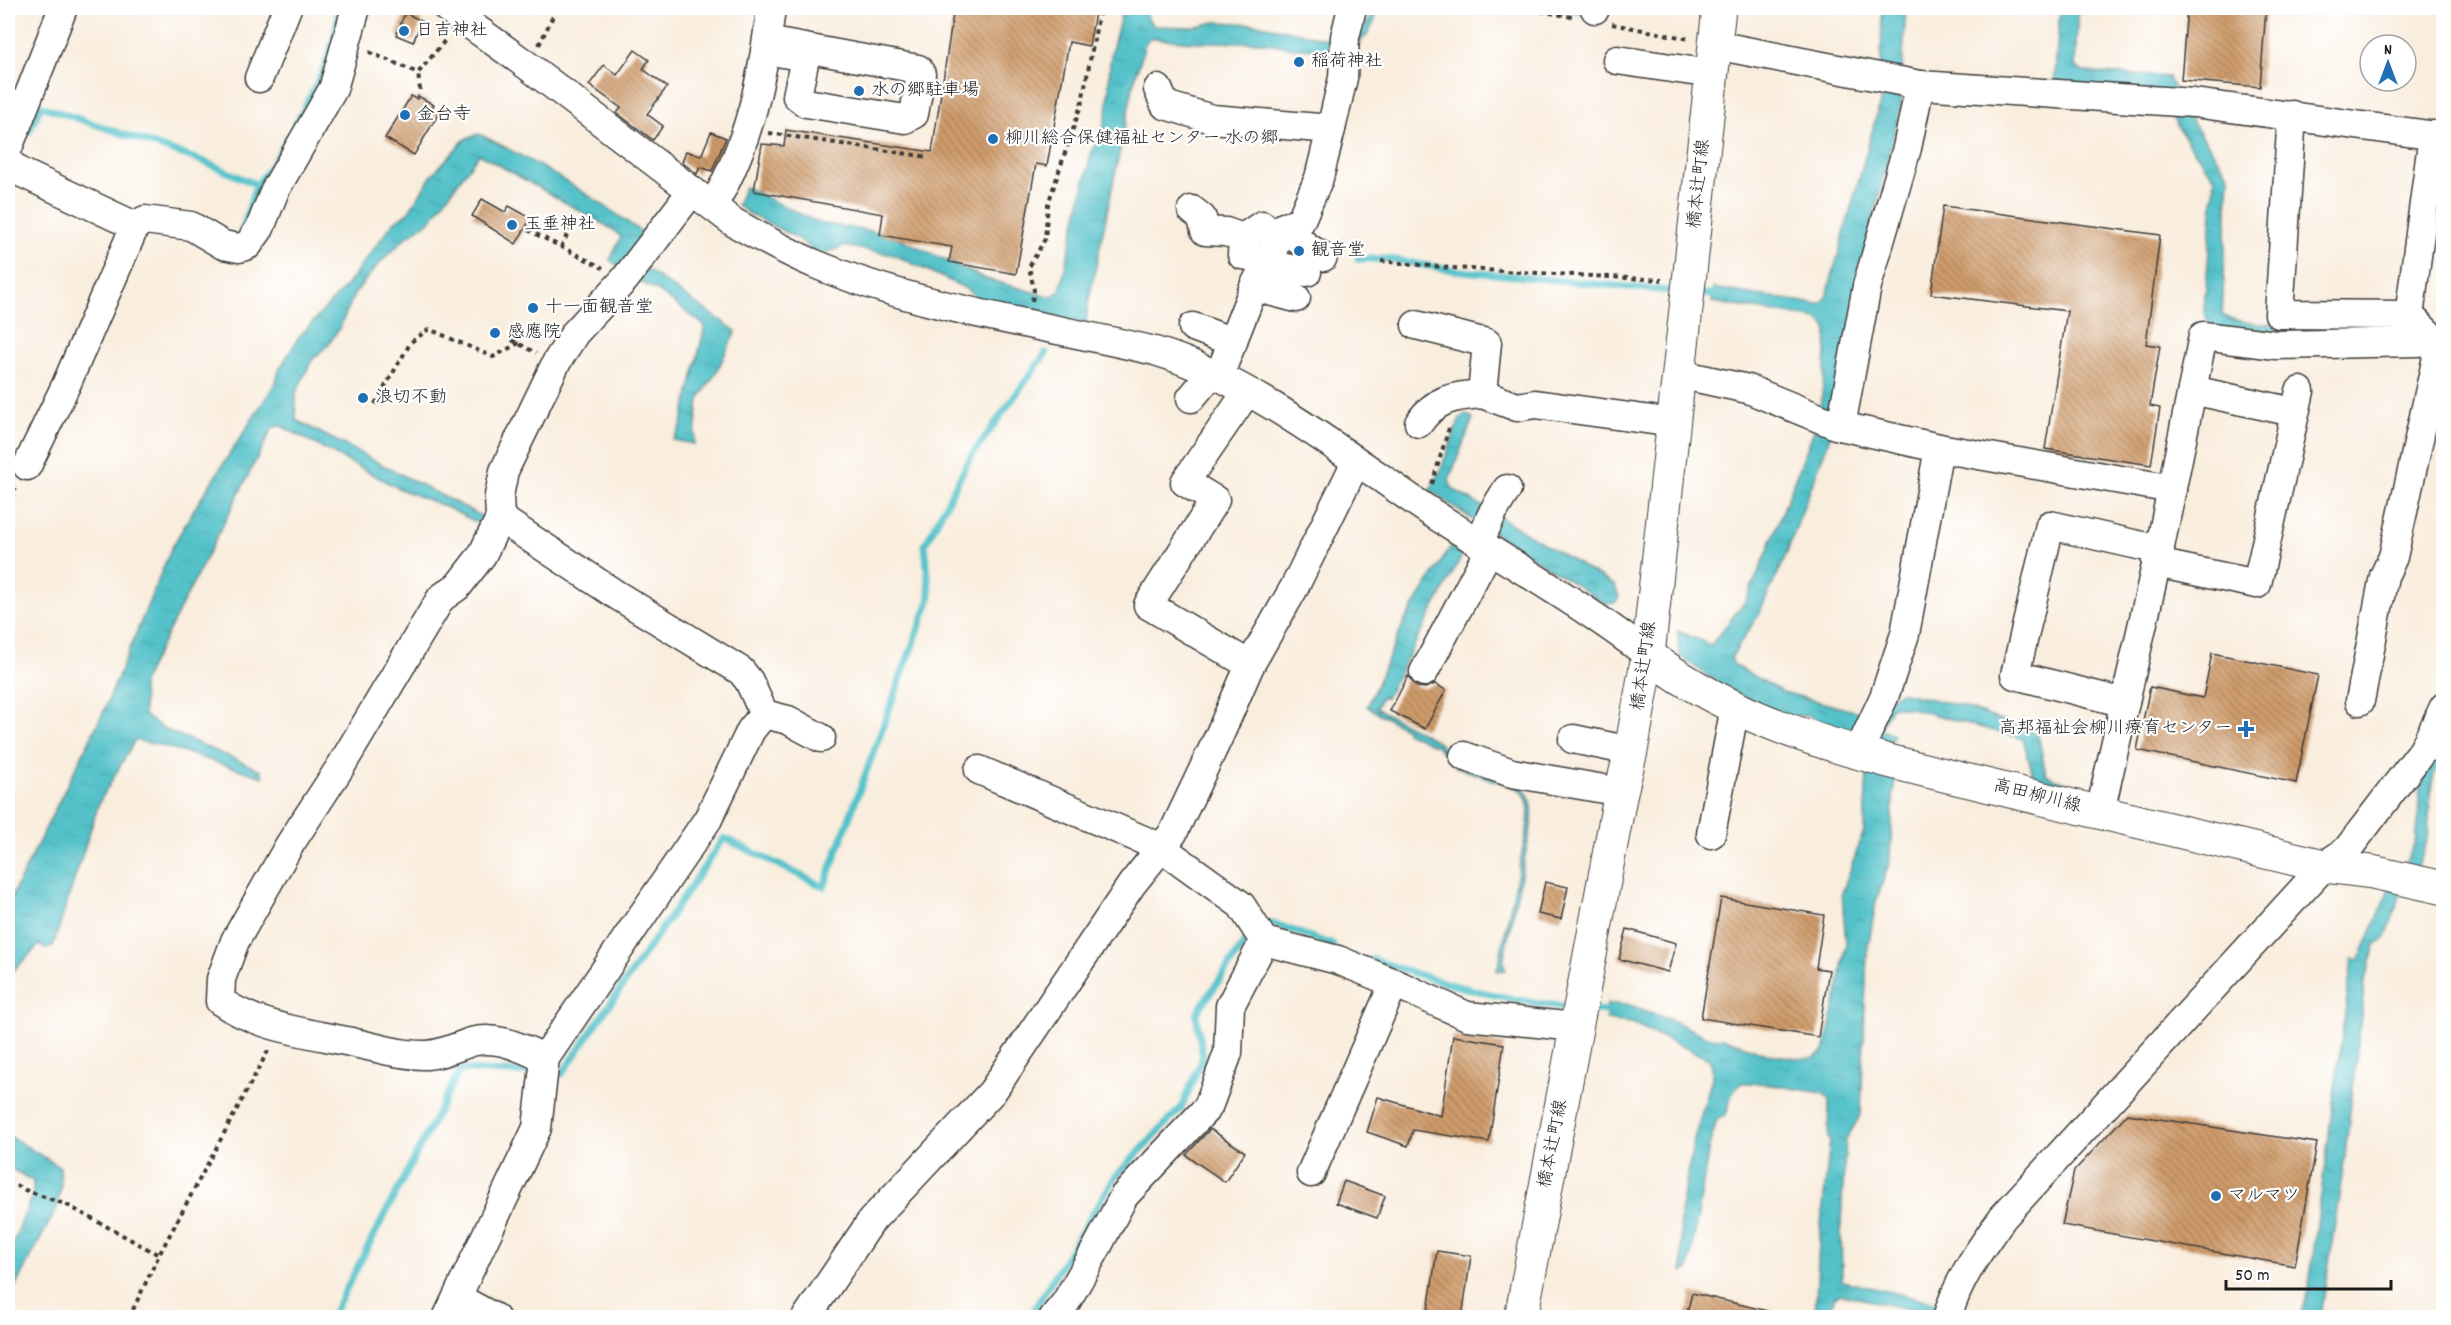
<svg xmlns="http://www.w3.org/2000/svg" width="2451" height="1325" font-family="Dekko,'Klee One',sans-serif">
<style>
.water{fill:url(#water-ripples);stroke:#386f73;stroke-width:1.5}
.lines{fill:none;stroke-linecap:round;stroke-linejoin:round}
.stream{stroke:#54c2ca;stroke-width:7}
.building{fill:url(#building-back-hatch)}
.minor-casing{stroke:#3d3b39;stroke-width:31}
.major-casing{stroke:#3d3b39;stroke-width:35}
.path{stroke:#3d3b39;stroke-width:4;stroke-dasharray:4.5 4.5;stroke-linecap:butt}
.minor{stroke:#fff;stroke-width:28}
.major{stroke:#fff;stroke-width:33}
.poi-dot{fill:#1f6fb2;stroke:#fff;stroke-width:2}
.labels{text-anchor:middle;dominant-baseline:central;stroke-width:4.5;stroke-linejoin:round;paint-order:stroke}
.poi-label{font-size:18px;fill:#1c1c1c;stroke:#fff;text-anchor:start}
.street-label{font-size:18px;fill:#1c1c1c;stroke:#fff}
</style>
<defs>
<pattern id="water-ripples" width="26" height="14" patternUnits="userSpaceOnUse" patternTransform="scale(1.5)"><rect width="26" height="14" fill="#54c2ca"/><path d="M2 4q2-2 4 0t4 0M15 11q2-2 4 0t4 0" fill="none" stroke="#49a6ad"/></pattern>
<pattern id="building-back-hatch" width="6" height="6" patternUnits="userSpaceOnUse" patternTransform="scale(1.5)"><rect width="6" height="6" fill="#cf9b6a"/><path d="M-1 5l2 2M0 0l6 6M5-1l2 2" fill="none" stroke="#a77e56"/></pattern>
</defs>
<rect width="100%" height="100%" fill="#fff"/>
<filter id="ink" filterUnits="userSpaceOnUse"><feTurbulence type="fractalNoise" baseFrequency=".0167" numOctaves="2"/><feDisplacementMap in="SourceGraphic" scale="12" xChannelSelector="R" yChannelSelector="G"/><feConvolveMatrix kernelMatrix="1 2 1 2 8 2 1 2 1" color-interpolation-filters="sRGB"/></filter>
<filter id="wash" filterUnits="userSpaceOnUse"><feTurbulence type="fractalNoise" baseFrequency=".008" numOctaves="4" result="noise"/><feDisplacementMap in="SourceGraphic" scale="24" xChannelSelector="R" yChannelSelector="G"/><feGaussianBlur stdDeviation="1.35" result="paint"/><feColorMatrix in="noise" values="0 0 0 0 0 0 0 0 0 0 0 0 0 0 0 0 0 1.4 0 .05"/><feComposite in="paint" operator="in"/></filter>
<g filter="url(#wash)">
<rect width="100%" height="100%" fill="#f9eddd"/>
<g class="water">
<path d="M1123 8H1147V18L1154 26 1192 27 1215 22 1258 24 1337 41V49L1294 48 1262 42H1192L1152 38 1146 41 1135 78 1088 304 1086 324 983 303 965 288 894 255 844 246 826 253 811 249 799 239 748 213 737 205 745 187 819 223 890 234 986 279 1052 297 1060 290 1092 150C1111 123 1108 94 1110 63 1112 45 1119 26 1123 8Z"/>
<path d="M1372 8H1379L1376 10 1375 20 1366 37H1364L1361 42H1354C1356 31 1371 27 1372 8Z"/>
<path d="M1882 8H1906L1902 73 1904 92 1862 267 1830 437 1782 565 1758 615 1731 658 1734 665 1783 692 1861 713 1900 692 1962 706 2038 734 2046 775 2087 790 2082 792 2034 777 2023 739 1914 709 1892 706 1880 730 1894 734 1891 742 1854 733 1808 716H1782L1725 687 1679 656 1678 631 1711 645 1746 600 1765 557 1816 425C1824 395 1826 359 1827 328L1817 319 1712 302 1713 288 1817 304 1823 302 1827 295 1884 88 1881 71Z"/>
<path d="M2060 8H2078L2075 66 2083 72 2168 77 2184 110 2229 175 2222 315C2254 332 2360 325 2400 325L2391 337 2210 328 2204 310 2215 178 2188 143 2157 93 2054 86Z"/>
<path d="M479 134C536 162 589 193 640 231L644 230 668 203 645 268 736 331 716 373 699 399 694 444 673 440 681 426 705 326 658 291 637 280 610 260 621 237 612 229 479 154 429 222 405 238 376 267 355 293 339 329 328 345 312 360 296 393V420L487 519 486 527 442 505 402 490 281 426 273 427 143 681 144 715 164 729 261 770 263 777 167 747 135 740 99 803 53 946 46 949 39 945 8 976V904L103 713 171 549 193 511 276 382 279 370 298 338 346 286 393 223 409 211 432 175 465 139Z"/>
<polygon points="1465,414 1473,418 1451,475 1449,481 1453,489 1615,586 1619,597 1615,603 1606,604 1476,522 1430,490 1440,472 1459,420"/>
<path d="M1451 546 1463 554 1386 698 1382 696 1376 708 1437 741 1455 762 1522 787C1533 797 1533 810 1532 823L1503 962 1506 970 1497 971 1528 825 1529 809 1526 797 1519 789 1456 767 1437 746 1406 732V729L1367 707 1404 622Z"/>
<path d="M2430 766 2437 767C2423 798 2437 839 2416 867L2404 868C2406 857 2414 849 2416 838 2422 810 2413 791 2430 766Z"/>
<polygon points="1867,771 1897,778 1894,784 1890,860 1876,902 1867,953 1861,1114 1846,1140 1845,1152 1841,1222 1842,1281 1966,1309 2059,1317 1945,1317 1840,1294 1834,1297 1832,1317 1815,1317 1819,1243 1830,1141 1828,1137 1829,1100 1823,1093 1760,1083 1741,1083 1732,1094 1726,1115 1717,1119 1709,1147 1689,1268 1685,1272 1682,1272 1680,1213 1694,1139 1712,1078 1712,1066 1709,1059 1632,1023 1606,1020 1607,1004 1627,1004 1676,1022 1706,1037 1722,1038 1767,1054 1803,1059 1813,1058 1824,1052 1837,996 1846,944 1842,893 1864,831"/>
<polygon points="2390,887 2402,890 2386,937 2375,945 2365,980 2345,1156 2321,1316 2320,1317 2299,1318 2307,1294 2310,1278 2352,959 2359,960"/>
<polygon points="8,1135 60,1167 61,1187 57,1208 8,1300 8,1256 33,1193 33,1181 8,1167"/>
</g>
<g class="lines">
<g class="stream">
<polyline points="1556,8 1590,13"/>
<polyline points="29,132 41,106 205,162 257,185"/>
<path d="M241 236C246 220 250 202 256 187 261 178 270 169 275 160 299 119 337 56 339 8"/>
<polyline points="1358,259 1389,259 1452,270 1680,292"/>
<polyline points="1697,293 1721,296"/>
<polyline points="2430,774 2441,752 2444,752"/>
<polyline points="1261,923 1275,924 1333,945"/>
<path d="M1372 959C1433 981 1506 1001 1570 1007"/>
<polyline points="1587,1009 1615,1012"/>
<polyline points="550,1073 562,1074 724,838 824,887 930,598 925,545 970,458 1046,353"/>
<polyline points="331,1318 460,1070 536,1073"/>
<polyline points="1029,1318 1115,1177 1181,1108 1203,1057 1196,1014 1250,935"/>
</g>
</g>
<g id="blocks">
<g class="building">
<polygon points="954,8 1096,8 1089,46 1069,42 1047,166 1036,164 1016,274 949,262 952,247 880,235 883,214 754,191 762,144 784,146 786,130 932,152"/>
<polygon points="2187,8 2266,8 2260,87 2181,80"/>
<polygon points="405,13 422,21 413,42 396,35"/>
<polygon points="635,50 649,60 643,69 667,87 647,114 663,126 653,140 617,113 621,108 589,85 604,65 617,75"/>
<polygon points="411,96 417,99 418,96 434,105 431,108 439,113 414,155 385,138"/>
<polygon points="711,132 726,138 712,171 700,167 697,174 682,162 686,151 701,156"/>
<polygon points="482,199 505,212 509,206 531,218 516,244 472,216"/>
<polygon points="1943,206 2160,235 2146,344 2160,346 2150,406 2160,408 2151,465 2045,449 2067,311 1931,294"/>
<polygon points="2212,653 2318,675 2296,783 2137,750 2150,687 2203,698"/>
<polygon points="1408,676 1417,687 1425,688 1435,684 1446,690 1425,729 1390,711"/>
<polygon points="1545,882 1568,887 1561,919 1538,914"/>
<polygon points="1721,898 1824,915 1816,968 1829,970 1818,1037 1701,1018"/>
<polygon points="1627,929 1676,943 1668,972 1619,959"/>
<polygon points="1453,1036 1504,1044 1489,1142 1413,1130 1408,1146 1367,1132 1378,1097 1441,1116"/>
<polygon points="2127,1114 2317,1143 2295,1266 2062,1225 2074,1171"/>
<polygon points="1210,1129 1245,1152 1225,1182 1186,1155"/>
<polygon points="1344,1181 1385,1196 1377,1218 1336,1203"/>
<polygon points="1437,1251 1471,1256 1462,1317 1427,1317"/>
<polygon points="1692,1293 1768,1311 1767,1317 1686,1317"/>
</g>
</g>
</g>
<g filter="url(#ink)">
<use href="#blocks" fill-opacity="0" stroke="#3d3b39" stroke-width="1.5"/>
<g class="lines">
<g class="minor-casing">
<g id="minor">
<path d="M447 8 528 66 733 222C760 237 786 252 815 264 923 309 1041 324 1155 351 1252 380 1348 457 1432 513 1503 559 1581 603 1648 655"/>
<polyline points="1595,9 1595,8"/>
<polyline points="1715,45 1920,85 2194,103 2444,137"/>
<polyline points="766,50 800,56 804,63 797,96 806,103 905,119 914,114 921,74 918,69 767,41"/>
<polyline points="1617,60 1712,74"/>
<polyline points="259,78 287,8"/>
<polyline points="1158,89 1165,105 1212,119 1331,129"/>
<polyline points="2292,115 2279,314 2409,315 2435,340"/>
<polyline points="8,148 63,8"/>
<polyline points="8,162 20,172 135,226 145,220 191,226 223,245 239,248 248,245 260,228 275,190 333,89 356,8"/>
<path d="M713 205C749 145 763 77 771 8"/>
<polyline points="1192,210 1202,218 1205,231 1226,232 1243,238"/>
<polyline points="1262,225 1243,238 1242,255 1268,259"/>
<polyline points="1284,227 1307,247 1323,257"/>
<polyline points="1266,264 1307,272"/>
<polyline points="1254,287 1296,298"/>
<polyline points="1416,325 1487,343 1482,394 1517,407 1535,404 1674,423"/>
<polyline points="1193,327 1233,342"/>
<polyline points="2407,332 2433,135"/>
<polyline points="1679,374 1748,389 1836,425 1939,448 2172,489"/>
<polyline points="1219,376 1254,287 1284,227 1300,222 1319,178 1331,129 1343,78 1345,37 1352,8"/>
<polyline points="2192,390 2294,412"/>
<polyline points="1247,392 1185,482 1215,500 1148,605 1250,665"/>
<polyline points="1191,398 1212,373"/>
<path d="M1419 423C1435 399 1454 396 1482 394"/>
<polyline points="1841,426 1867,286 1907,148 1920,85"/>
<polyline points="27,466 66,385 135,226"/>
<polyline points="500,518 615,594 741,671 749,681 764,714"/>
<polyline points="1479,543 1493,512 1507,489"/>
<polyline points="2156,563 2257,584 2300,391"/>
<polyline points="1424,672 1489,550"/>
<polyline points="2360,701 2384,576 2393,557 2441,339"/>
<polyline points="2125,703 2015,675 2050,525 2160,550"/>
<polyline points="764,714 788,720 821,738"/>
<polyline points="1573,739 1631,751"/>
<polyline points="1858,753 1884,697 1905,634 1939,448"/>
<polyline points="1464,756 1512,773 1621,792"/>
<polyline points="979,770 1162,848 1241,905 1264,941 1338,960 1394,983"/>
<polyline points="2100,812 2159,552 2203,336 2276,345 2417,342 2444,339"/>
<polyline points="1711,834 1735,707"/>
<path d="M545 1058C521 1048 498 1035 471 1042 456 1047 443 1054 427 1055 403 1056 378 1048 355 1043 310 1033 259 1028 220 1001L221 979 235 941 290 844 341 766 441 598 458 586 482 555 500 518 499 496 504 471 556 363 575 333 625 279 692 191"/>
<polyline points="1311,1173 1394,983 1467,1016 1576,1027"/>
<polyline points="458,1298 495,1318"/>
<polyline points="447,1318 537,1128 545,1058 708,819 751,730 764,714"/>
<polyline points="806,1318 872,1220 992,1092 1132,884 1173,833 1219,736 1250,665 1294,588 1356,462"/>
<polyline points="1053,1318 1066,1302 1095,1251 1124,1196 1208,1107 1228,1053 1230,1006 1264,941"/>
<path d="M1947 1318C1958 1279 1980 1249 2003 1217L2324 866 2347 850 2423 750 2444 707"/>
</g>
</g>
<g class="major-casing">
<g id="major">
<path d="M1648 655C1753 735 1885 760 2010 791 2115 816 2219 841 2324 866L2372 872 2444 888"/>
<polyline points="1521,1318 1621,792 1631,751 1648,655 1719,8"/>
</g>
</g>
<g class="path">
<polyline points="1523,8 1572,17"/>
<polyline points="1612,24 1690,39"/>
<polyline points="539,45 557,8"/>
<polyline points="369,52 418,73"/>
<polyline points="1312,60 1320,61"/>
<polyline points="420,90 418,73 447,38"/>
<polyline points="769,133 928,157"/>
<polyline points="528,230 603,268"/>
<polyline points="561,247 570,229"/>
<polyline points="1381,261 1451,268 1662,280"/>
<polyline points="1032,301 1034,290 1029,267 1045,239 1048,204 1082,102 1100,8"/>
<polyline points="512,340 536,353"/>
<polyline points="375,404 411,342 429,329 493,357 519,343"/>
<polyline points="1432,484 1449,428"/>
<polyline points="8,506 16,488"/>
<polyline points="8,1181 25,1190 67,1205 159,1255"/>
<polyline points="129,1318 159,1255 269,1049"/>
</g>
<use href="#minor" class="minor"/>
<use href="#major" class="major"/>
</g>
</g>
<g class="poi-dot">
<circle cx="404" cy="31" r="6"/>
<circle cx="1299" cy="62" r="6"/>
<circle cx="859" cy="91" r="6"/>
<circle cx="405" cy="115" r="6"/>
<circle cx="993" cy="139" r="6"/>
<circle cx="512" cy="225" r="6"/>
<circle cx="1299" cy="251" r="6"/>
<circle cx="533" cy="308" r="6"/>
<circle cx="495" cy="333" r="6"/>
<circle cx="363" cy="398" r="6"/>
<path d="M2243 720h6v6h6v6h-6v6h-6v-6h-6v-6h6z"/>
<circle cx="2216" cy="1196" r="6"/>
</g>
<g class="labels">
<g class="poi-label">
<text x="416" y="31">日吉神社</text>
<text x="1311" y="62">稲荷神社</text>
<text x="871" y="91">水の郷駐車場</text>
<text x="417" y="115">金台寺</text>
<text x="1005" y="139">柳川総合保健福祉センター 水の郷</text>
<text x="524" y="225">玉垂神社</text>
<text x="1311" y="251">観音堂</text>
<text x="545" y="308">十一面観音堂</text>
<text x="507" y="333">感應院</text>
<text x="375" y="398">浪切不動</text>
<text x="2232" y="729" text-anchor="end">高邦福祉会柳川療育センター</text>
<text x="2228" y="1196">マルマツ</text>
</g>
<g class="street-label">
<text transform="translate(1700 184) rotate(-84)">橋本辻町線</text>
<text transform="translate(1645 666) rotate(-82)">橋本辻町線</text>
<text transform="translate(2037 797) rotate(14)">高田柳川線</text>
<text transform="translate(1554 1144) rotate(-79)">橋本辻町線</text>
</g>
</g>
<rect width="2451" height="1325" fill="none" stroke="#fff" stroke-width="30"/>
<g transform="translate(2388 63)"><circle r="28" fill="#ffffff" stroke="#a4a4a4" stroke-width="1.5"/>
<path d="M0-4.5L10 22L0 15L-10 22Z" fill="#1f6fb2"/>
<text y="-9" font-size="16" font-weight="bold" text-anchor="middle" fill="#1c1c1c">N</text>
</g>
<path d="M2226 1280v9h165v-9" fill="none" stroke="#1c1c1c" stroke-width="3"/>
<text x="2235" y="1280" font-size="18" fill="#1c1c1c" stroke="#ffffff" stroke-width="4.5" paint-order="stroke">50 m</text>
</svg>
